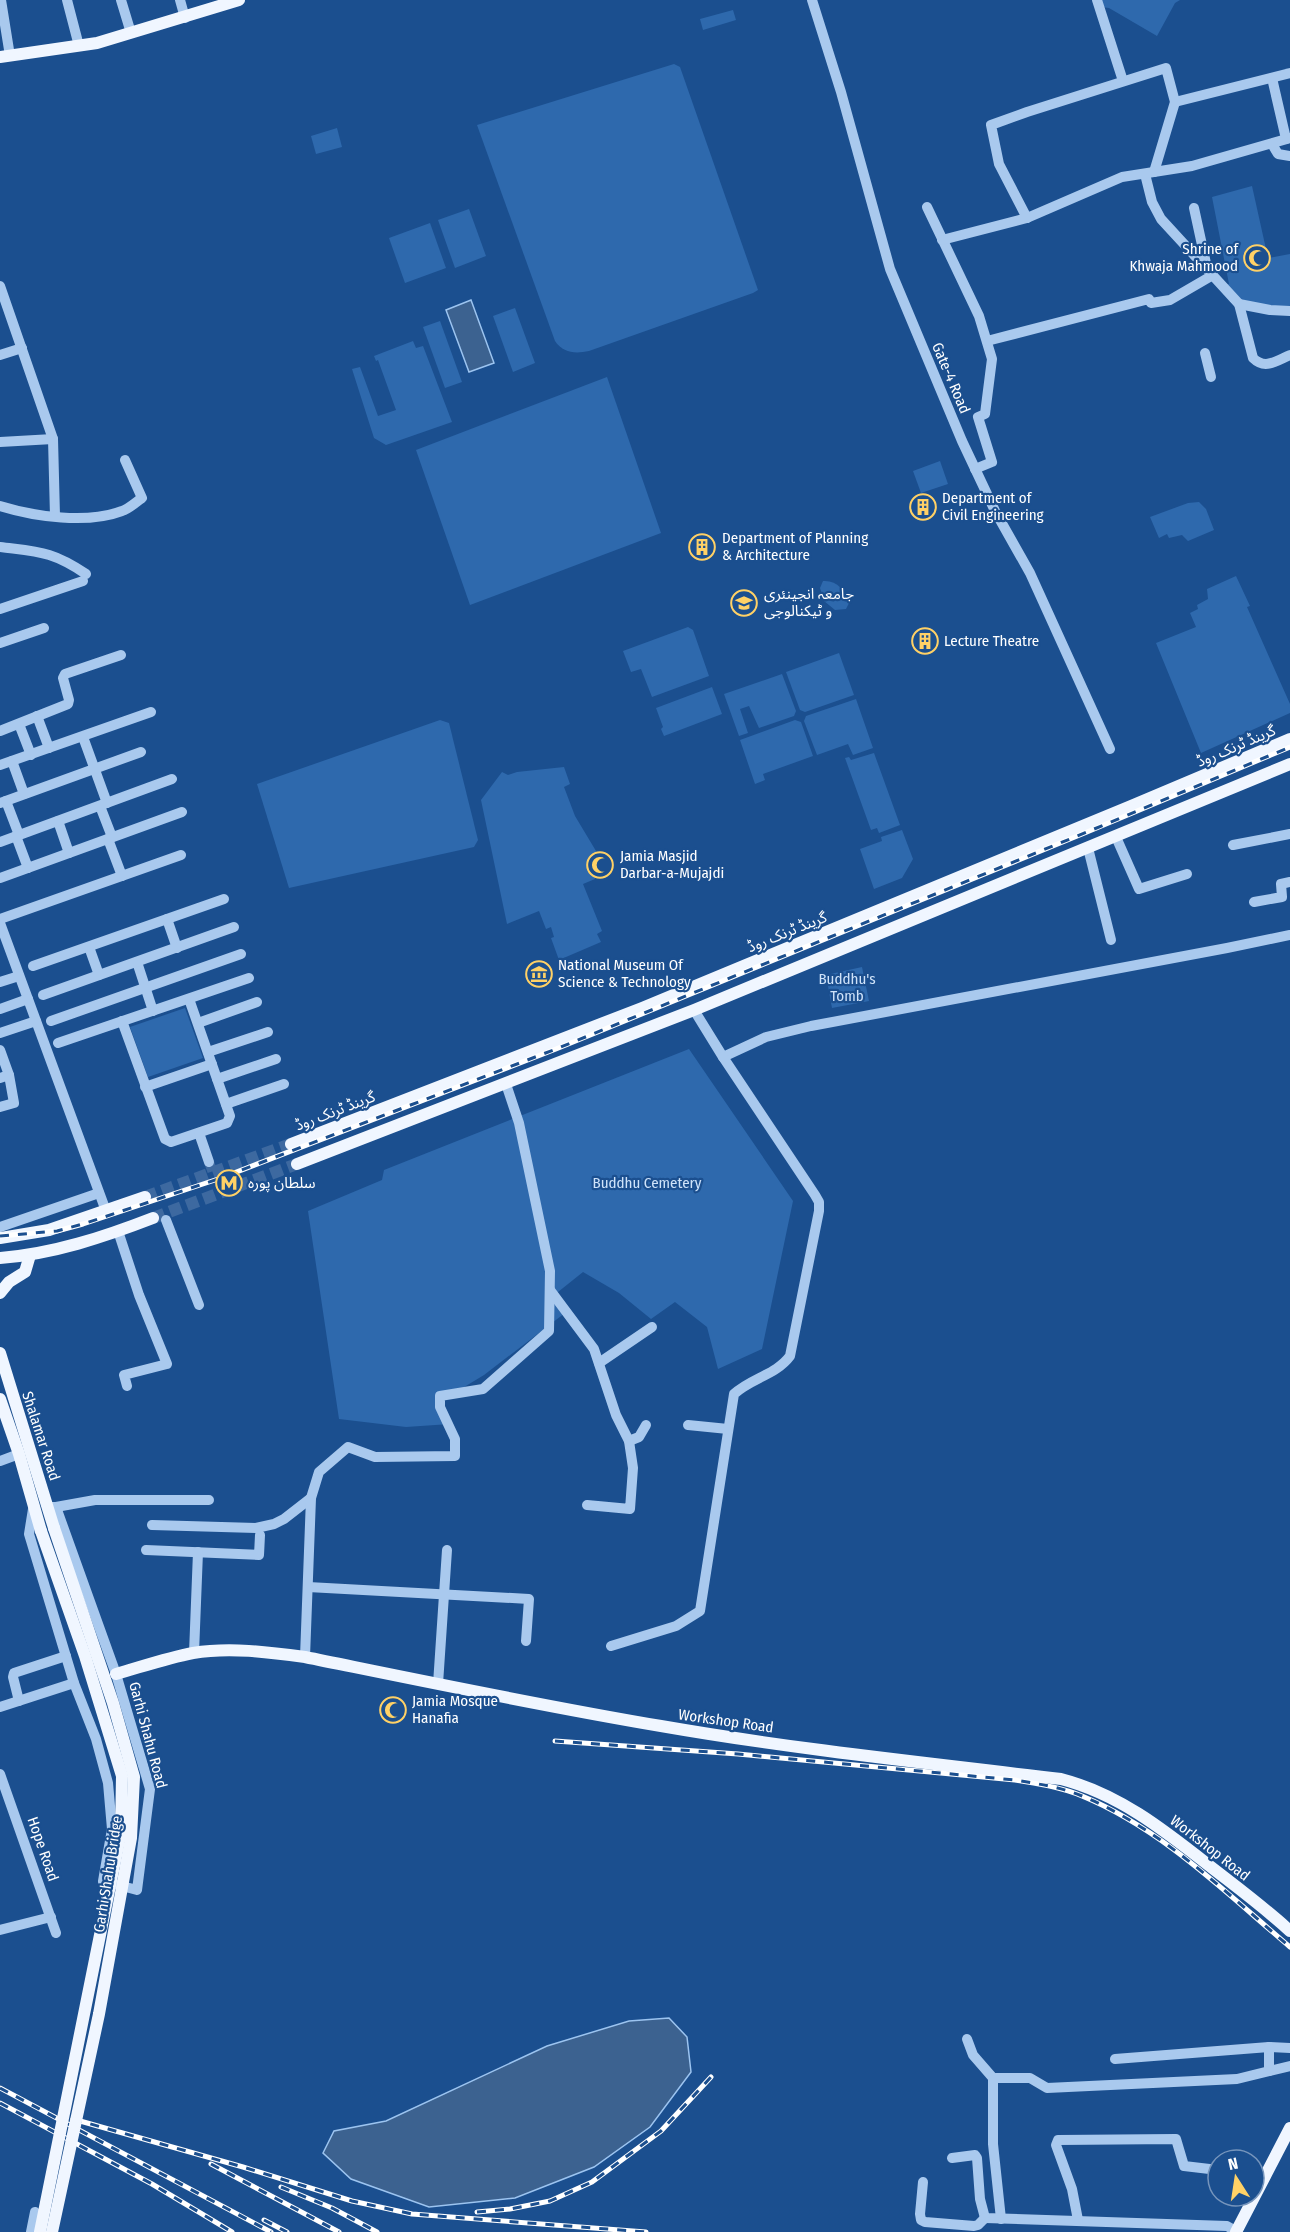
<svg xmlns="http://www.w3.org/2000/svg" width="1290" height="2232" font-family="'Fira Sans Condensed','Noto Sans Arabic',sans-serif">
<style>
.green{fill:#2e69ad}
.water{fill:#3c6290;stroke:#9cc4f0;stroke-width:1.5}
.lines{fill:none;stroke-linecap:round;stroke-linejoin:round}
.minor-tunnel{stroke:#3d69a0;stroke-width:10;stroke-dasharray:10 5;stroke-linecap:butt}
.major-tunnel{stroke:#3d69a0;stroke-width:12;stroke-dasharray:12 6;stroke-linecap:butt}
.minor{stroke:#a9c9ee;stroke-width:10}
.major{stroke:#f0f6ff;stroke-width:12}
.rail-casing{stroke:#fff;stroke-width:5}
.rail{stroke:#1b4f8f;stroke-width:3;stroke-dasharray:9;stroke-linecap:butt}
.major-bridge{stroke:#f0f6ff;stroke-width:12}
.labels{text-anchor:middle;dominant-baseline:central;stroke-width:4.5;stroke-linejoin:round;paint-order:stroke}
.poi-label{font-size:15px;fill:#fff;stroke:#1b4f8f;text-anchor:start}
.street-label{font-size:15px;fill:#fff;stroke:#1b4f8f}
.park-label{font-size:15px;fill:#cfe3fa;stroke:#1b4f8f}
</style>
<rect width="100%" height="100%" fill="#1b4f8f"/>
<g class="green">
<polygon points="1099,0 1180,0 1175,3 1157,36 1109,8 1101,7"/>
<polygon points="733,10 736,20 703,30 700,19"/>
<path d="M674 64 680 67 758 290 753 293 589 351C575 354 563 353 555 341L477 125Z"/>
<polygon points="337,128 342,147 316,154 311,136"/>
<polygon points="1252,186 1268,258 1290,254 1290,311 1239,304 1221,286 1229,284 1212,197"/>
<polygon points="469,209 486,256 455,268 438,220"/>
<polygon points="430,223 446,268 405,283 389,238"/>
<polygon points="515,308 535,363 513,372 493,316"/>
<polygon points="440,321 462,382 445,388 423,327"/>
<polygon points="413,341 416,348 423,346 452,422 386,445 374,438 352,369 360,367 378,416 396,410 378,360 376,361 374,356"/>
<polygon points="607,377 661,533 470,605 416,450"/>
<polygon points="940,461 948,484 921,493 913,471"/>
<polygon points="1199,502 1206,509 1214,530 1188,541 1182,535 1169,538 1167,534 1159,538 1150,517 1188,503"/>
<polygon points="1236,576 1250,606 1247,607 1290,704 1290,713 1201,753 1156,643 1196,627 1190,613 1198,609 1197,605 1208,599 1207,589"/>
<path d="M823 581C837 580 845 590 849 603L846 609 835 610 824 601 820 588Z"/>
<polygon points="688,627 693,630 709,676 652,697 641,669 631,672 623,651"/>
<polygon points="839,653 854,695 805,712 800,710 786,672"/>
<polygon points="782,674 796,711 794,716 759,728 749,706 740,709 748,733 739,736 724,694"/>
<polygon points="712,687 722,714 664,736 661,729 663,727 656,708"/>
<polygon points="856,699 873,748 853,755 848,744 817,755 804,721 806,716"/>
<polygon points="440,720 449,723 478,840 474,847 289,888 257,784"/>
<polygon points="795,720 801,722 813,756 763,774 765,780 755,784 740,740"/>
<polygon points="874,753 900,825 879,833 877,828 871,830 845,758 849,757 851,760"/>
<polygon points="564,767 570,784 564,787 575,816 599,856 594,858 595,867 591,869 595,879 583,884 602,931 597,934 601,942 559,960 551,938 554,937 551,927 546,929 539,911 507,924 481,800 502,772 508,775 517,772"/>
<polygon points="902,830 913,859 902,878 874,889 860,849 882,841 881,837"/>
<polygon points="862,967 869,1001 832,1008 826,975"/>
<polygon points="185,1008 203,1058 148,1077 130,1027"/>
<polygon points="689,1049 793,1201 762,1349 718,1369 707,1327 675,1302 651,1319 619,1293 583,1272 553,1296 565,1313 484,1375 441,1401 450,1424 406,1427 339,1419 308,1211 382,1180 384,1170"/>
</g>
<g class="water">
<polygon points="471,300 494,363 469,372 446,310"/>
<polygon points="669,2018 687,2037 691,2072 650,2127 594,2167 515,2198 429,2207 351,2179 323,2153 334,2131 386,2121 547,2046 629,2021"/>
</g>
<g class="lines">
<polyline class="minor-tunnel" points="209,1162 213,1173"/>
<g class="major-tunnel">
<polyline points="145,1197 291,1144"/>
<polyline points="153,1218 297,1164"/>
</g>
<g class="minor">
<polyline points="1,0 10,56"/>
<polyline points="67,0 79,46"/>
<polyline points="121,0 131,33"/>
<polyline points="180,0 185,18"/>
<polyline points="812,0 841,92 890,269 962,441 995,511 1030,573 1110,749"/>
<polyline points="1097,0 1123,81"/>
<polyline points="1272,78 1286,139"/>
<polyline points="1175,102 1290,73"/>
<polyline points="1272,144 1278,154 1290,156"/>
<path d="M1145 174 1152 202 1161 219 1239 304 1253 358C1265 370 1276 361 1290 355"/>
<polyline points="927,207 979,316 992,359 985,414 978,417 992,462 975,469"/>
<polyline points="1194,208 1207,268"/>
<polyline points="1027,218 999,164 991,125 1027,112 1166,68 1175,102 1154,172"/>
<polyline points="942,240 1027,218 1122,177 1192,166 1290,138"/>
<polyline points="0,286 53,439 55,516"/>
<polyline points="1239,304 1270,310 1290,311"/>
<polyline points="987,341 1149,299 1151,303 1170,300 1213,275"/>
<polyline points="1205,353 1211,377"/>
<polyline points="0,355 22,348"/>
<polyline points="0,442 53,439"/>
<path d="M0 506C35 517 88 524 122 511 129 509 136 502 142 498L125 460"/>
<path d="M0 547C39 552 52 551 86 574"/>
<polyline points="0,609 83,581"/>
<polyline points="0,643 44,628"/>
<polyline points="37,716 49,748"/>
<polyline points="19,724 31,755"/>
<polyline points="0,731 68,704 69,700 63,678 65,674 121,655"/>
<polyline points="83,737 107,803"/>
<polyline points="12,761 24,794"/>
<polyline points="0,765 151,712"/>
<polyline points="6,801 19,835"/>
<polyline points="0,803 141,752"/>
<polyline points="100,806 112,837"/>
<polyline points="58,821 69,853"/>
<polyline points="16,836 28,868"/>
<polyline points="1116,837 1139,889 1187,874"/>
<polyline points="108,839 122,876"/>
<polyline points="0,842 172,779"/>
<polyline points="1233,845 1290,834"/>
<polyline points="1088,848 1111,940"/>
<polyline points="0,878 182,812"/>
<polyline points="1254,902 1282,897 1281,884 1290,882"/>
<polyline points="0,919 181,855"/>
<polyline points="167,919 177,948"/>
<polyline points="0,923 106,1211"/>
<polyline points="89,947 99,975"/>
<polyline points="137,962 153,1011"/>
<polyline points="33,966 224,899"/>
<polyline points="0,982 19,976"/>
<polyline points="43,995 234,927"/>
<polyline points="0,1009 28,999"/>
<polyline points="694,1010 723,1057 766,1037 811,1026 1227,948 1290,935"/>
<polyline points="51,1021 241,954"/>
<polyline points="122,1021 165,1139 171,1142 227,1123 230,1116 189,999"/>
<polyline points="198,1023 257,1002"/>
<polyline points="0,1033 36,1021"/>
<polyline points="58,1043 249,978"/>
<polyline points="0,1050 9,1075 0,1078"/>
<polyline points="208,1052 268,1032"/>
<polyline points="217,1079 276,1059"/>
<polyline points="145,1087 212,1064"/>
<polyline points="226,1104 284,1084"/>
<polyline points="0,1107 14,1103 9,1075"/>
<polyline points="199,1133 209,1162"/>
<polyline points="166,1220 199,1305"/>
<polyline points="0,1227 99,1193"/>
<polyline points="118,1231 139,1295 167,1364 124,1375 127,1386"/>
<polyline points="550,1290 594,1349 616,1415 629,1441 633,1468 630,1509 587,1505"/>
<polyline points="599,1363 652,1327"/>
<polyline points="688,1425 728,1429"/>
<polyline points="629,1441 639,1437 646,1425"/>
<polyline points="0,1461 19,1454"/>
<polyline points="56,1507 95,1500 209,1500"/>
<polyline points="33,1509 29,1534 74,1683 96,1739 108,1783 112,1829 103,1881 137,1890 150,1789 116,1674 56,1507 49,1507"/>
<polyline points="152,1525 256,1528 274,1524 284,1519 311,1498"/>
<polyline points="146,1550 259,1555 260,1535"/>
<polyline points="308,1587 529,1599 526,1641"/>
<path d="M611 1646 676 1626 700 1611 734 1394C751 1378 776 1375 790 1356L819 1211V1202L815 1195 723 1057"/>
<polyline points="194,1653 198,1552"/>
<polyline points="305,1657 311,1498 319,1472 348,1447 375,1457 455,1456 455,1439 440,1407 440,1396 483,1389 549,1331 550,1271 519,1123 506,1084"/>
<polyline points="438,1684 447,1550"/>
<polyline points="19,1701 13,1677 14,1673 66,1656"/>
<polyline points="0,1707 74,1683"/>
<polyline points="0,1774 56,1933"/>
<polyline points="0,1930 51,1917"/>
<polyline points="967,2039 973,2055 993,2078 993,2144 1001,2219"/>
<polyline points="1115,2059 1269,2047 1290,2048"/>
<polyline points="1269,2071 1269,2047"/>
<polyline points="993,2078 1030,2078 1047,2088 1237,2079 1290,2066"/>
<polyline points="952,2158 975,2155 977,2158 980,2199 985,2218 1227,2226 1236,2231"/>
<polyline points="923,2182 920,2214 921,2220 925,2222 974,2226 978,2225 985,2218"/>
<polyline points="1078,2220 1072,2189 1056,2145 1058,2140 1176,2139 1184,2166 1218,2170"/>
<polyline points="31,2232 35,2212"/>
</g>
<g class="major">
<polyline points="0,57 97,43 239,0"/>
<polyline points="291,1144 642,1008 1131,806 1290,739"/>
<polyline points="297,1164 694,1010 1290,764"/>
<polyline points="0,1238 49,1230 145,1197"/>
<path d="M0 1258C53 1254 104 1237 153 1218"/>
<polyline points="0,1293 9,1282 25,1272 30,1255"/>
<polyline points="0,1353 54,1528"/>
<polyline points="0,1399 19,1454 41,1531"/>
<path d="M116 1674C141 1667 167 1658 193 1653 229 1647 268 1652 305 1657 423 1681 542 1706 661 1726 793 1749 927 1763 1061 1779 1119 1794 1164 1830 1211 1867 1238 1888 1265 1908 1290 1931"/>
<polyline points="1236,2232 1290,2128"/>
</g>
<g class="rail-casing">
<g id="rail">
<polyline points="0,1236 57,1231 83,1224 221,1178 556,1049 1087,832 1290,747"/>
<path d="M555 1741 738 1754 1015 1780C1038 1784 1061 1787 1082 1796 1162 1829 1225 1892 1290 1947"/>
<polyline points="0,2088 271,2232"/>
<polyline points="0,2103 152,2184 232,2232"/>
<polyline points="73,2119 243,2167 352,2201 412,2214 646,2232"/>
<polyline points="211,2164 339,2232"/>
<polyline points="281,2187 332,2208 377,2232"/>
<polyline points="477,2212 510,2209 550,2201 592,2182 661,2131 711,2077"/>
<polyline points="264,2220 287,2232"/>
</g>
</g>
<use href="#rail" class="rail"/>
<g class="major-bridge">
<polyline points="40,2232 121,1831 122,1776 85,1656 41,1531"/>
<polyline points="52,2232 99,2014 131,1838 134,1777 113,1703 54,1528"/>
</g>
</g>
<defs>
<g id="mosque-ring" transform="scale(1.35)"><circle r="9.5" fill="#1b4f8f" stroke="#ffd166" stroke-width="1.5"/><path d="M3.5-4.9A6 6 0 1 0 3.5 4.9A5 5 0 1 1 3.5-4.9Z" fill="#ffd166"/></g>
<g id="building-ring" transform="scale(1.35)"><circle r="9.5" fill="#1b4f8f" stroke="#ffd166" stroke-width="1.5"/><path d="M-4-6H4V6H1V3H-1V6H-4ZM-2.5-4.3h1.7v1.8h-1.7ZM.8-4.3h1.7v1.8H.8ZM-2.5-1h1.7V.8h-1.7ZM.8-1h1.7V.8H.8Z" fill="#ffd166"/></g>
<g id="university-ring" transform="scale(1.35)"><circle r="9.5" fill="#1b4f8f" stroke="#ffd166" stroke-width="1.5"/><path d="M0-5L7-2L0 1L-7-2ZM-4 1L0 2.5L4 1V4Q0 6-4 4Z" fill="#ffd166"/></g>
<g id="museum-ring" transform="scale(1.35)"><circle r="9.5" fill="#1b4f8f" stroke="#ffd166" stroke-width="1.5"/><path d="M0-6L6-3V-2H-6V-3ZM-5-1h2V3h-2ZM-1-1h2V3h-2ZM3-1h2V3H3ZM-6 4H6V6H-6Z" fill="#ffd166"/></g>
<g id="metro-ring" transform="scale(1.35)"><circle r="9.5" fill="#1b4f8f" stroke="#ffd166" stroke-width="1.5"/><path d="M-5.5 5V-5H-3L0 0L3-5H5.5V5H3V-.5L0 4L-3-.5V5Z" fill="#ffd166"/></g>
</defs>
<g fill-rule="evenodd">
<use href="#mosque-ring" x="1257" y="258"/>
<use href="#building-ring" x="923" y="507"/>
<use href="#building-ring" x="702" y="547"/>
<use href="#university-ring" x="744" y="603"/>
<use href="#building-ring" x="925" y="641"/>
<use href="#mosque-ring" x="600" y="865"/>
<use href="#museum-ring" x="539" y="974"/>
<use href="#metro-ring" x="229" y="1183"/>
<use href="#mosque-ring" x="393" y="1710"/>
</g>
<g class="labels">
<g class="poi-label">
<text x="1238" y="249" text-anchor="end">Shrine of<tspan x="1238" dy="17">Khwaja Mahmood</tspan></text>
<text x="942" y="498">Department of<tspan x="942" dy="17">Civil Engineering</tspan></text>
<text x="722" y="538">Department of Planning<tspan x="722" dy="17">&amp; Architecture</tspan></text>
<text x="764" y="594">جامعہ انجینئری<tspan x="764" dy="17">و ٹیکنالوجی</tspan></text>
<text x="944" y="641">Lecture Theatre</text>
<text x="620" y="856">Jamia Masjid<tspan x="620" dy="17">Darbar-a-Mujajdi</tspan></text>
<text x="558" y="965">National Museum Of<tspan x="558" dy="17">Science &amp; Technology</tspan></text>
<text x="248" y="1183">سلطان پورہ</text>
<text x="412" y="1701">Jamia Mosque<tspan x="412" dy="17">Hanafia</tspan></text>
</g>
<g class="street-label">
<text transform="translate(951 378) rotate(67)">Gate-4 Road</text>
<text transform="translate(1236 746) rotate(-23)">گرینڈ ٹرنک روڈ</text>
<text transform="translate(787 932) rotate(-22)">گرینڈ ٹرنک روڈ</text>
<text transform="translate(335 1111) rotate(-21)">گرینڈ ٹرنک روڈ</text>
<text transform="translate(41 1436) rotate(72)">Shalamar Road</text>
<text transform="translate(726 1721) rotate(8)">Workshop Road</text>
<text transform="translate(148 1735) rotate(75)">Garhi Shahu Road</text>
<text transform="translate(1210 1848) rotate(38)">Workshop Road</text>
<text transform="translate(43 1849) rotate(71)">Hope Road</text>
<text transform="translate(108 1874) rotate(-81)">Garhi Shahu Bridge</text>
</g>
<g class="park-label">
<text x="847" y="979">Buddhu's<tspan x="847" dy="17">Tomb</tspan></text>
<text x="647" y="1183">Buddhu Cemetery</text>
</g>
</g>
<g transform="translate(1236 2178) rotate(348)"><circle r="28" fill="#1b4f8f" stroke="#7695bc" stroke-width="1.5"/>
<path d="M0-4.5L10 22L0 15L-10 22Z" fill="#ffd166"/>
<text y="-9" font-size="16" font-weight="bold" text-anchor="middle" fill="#ffffff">N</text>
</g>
</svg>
